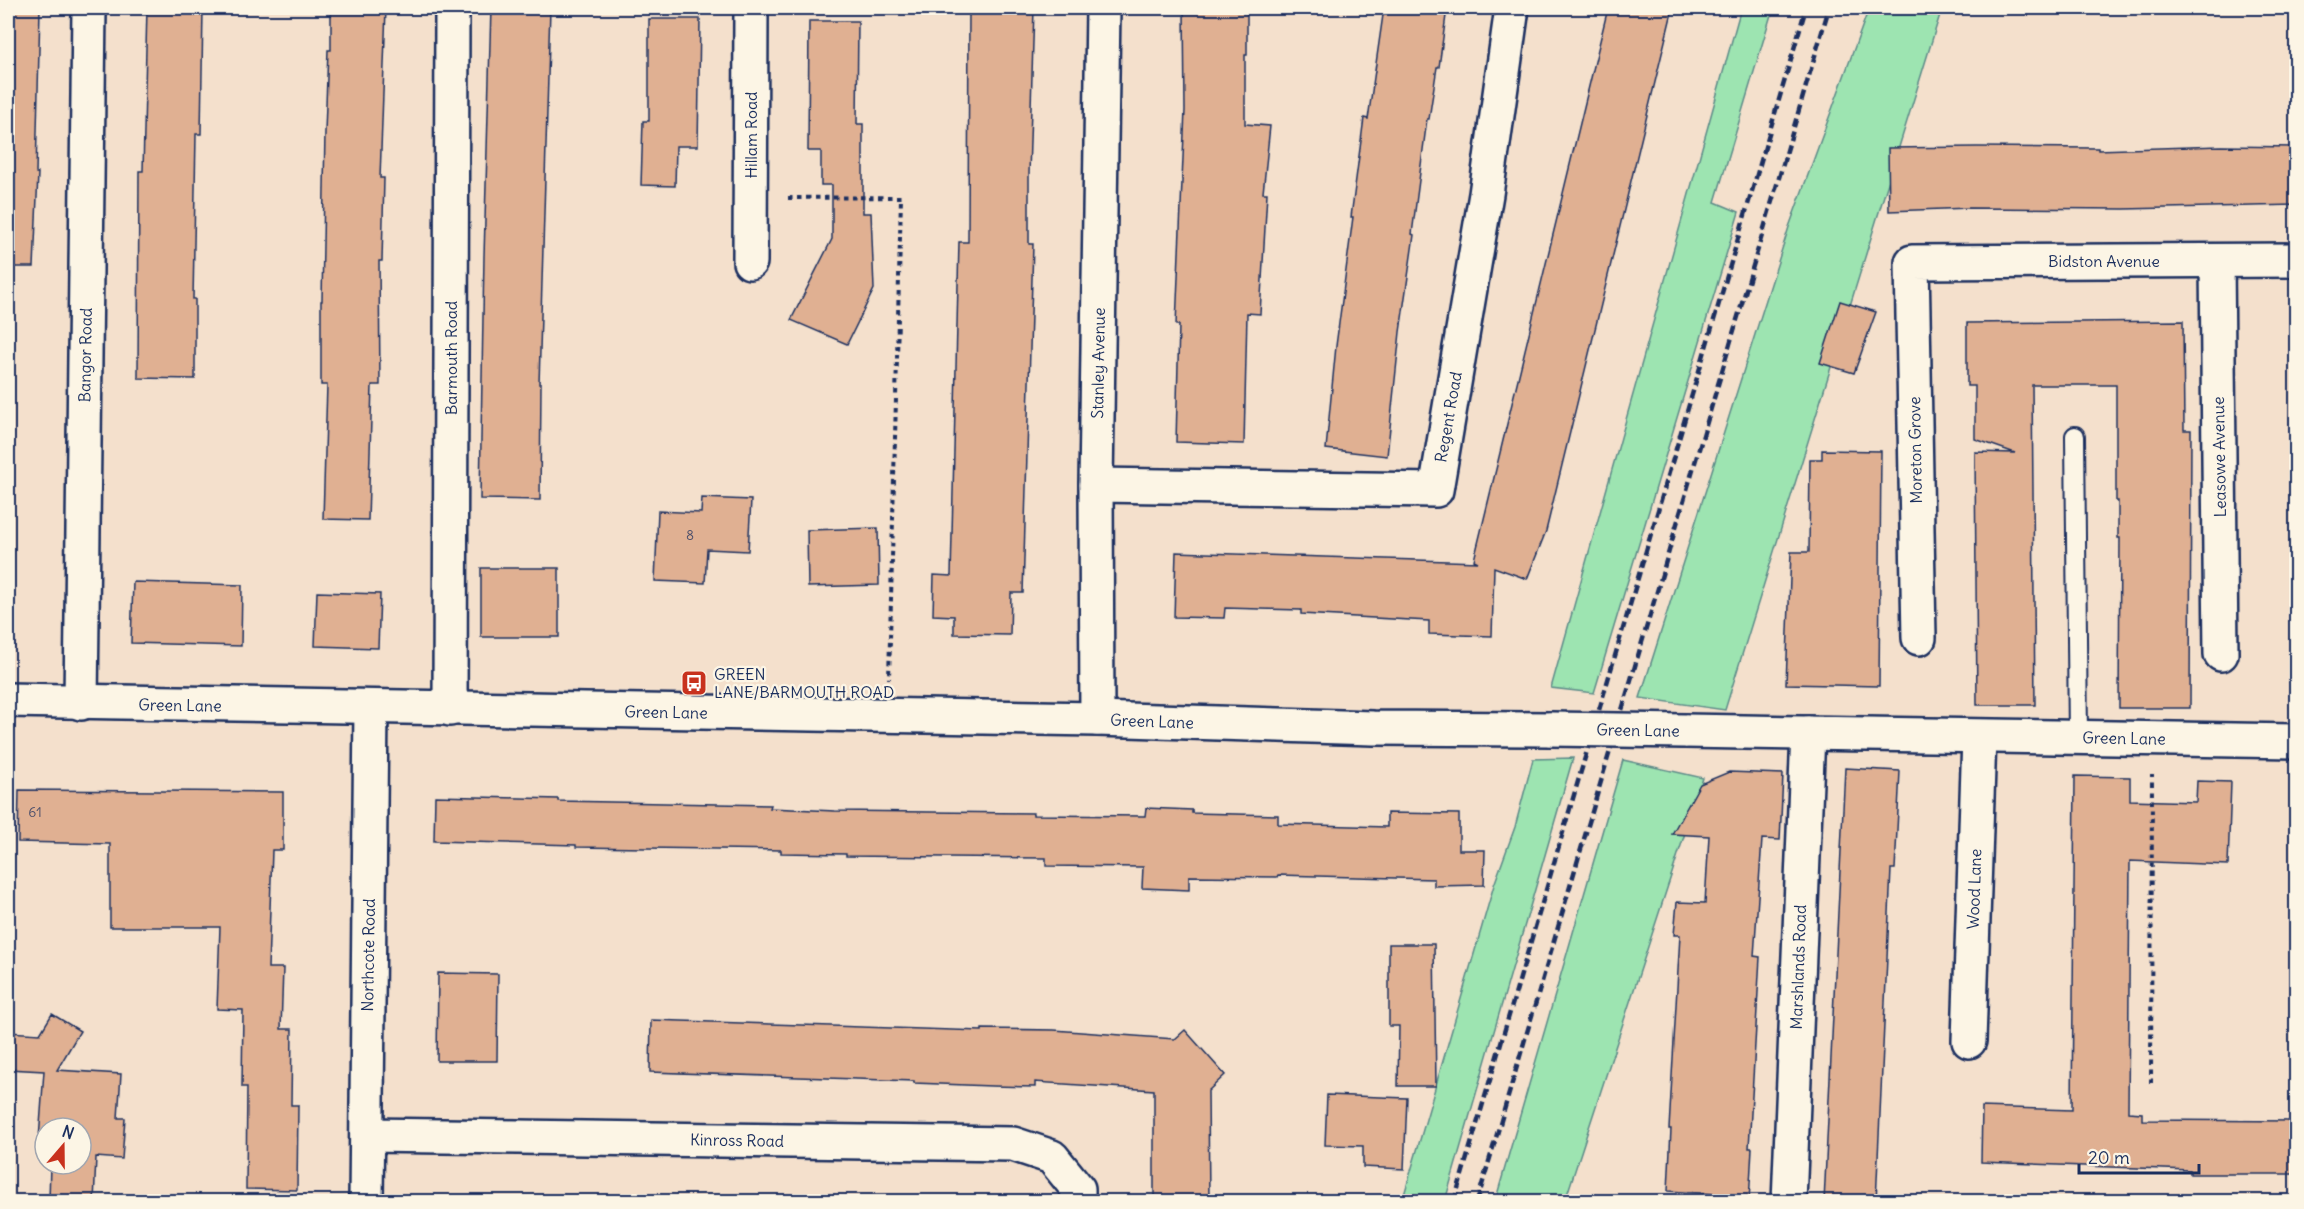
<svg xmlns="http://www.w3.org/2000/svg" width="2304" height="1209" font-family="Delius,sans-serif">
<style>
.green{fill:#9de4b1;stroke:#5c8a88;stroke-width:1.5}
.building{fill:#e0b092;stroke:#1b2f5e;stroke-width:1.5}
.lines{fill:none;stroke-linecap:round;stroke-linejoin:round}
.service-casing{stroke:#1b2f5e;stroke-width:22}
.minor-casing{stroke:#1b2f5e;stroke-width:38}
.tertiary-casing{stroke:#1b2f5e;stroke-width:38}
.path{stroke:#1b2f5e;stroke-width:4;stroke-dasharray:4.5 4.5;stroke-linecap:butt}
.service{stroke:#fcf5e5;stroke-width:18}
.minor{stroke:#fcf5e5;stroke-width:33}
.tertiary{stroke:#fcf5e5;stroke-width:33}
.rail{stroke:#1b2f5e;stroke-width:4.5;stroke-dasharray:9 4.5;stroke-linecap:butt}
.tertiary-bridge-casing{stroke:#1b2f5e;stroke-width:38;stroke-linecap:butt}
.tertiary-bridge{stroke:#fcf5e5;stroke-width:33}
.labels{text-anchor:middle;dominant-baseline:central;stroke-width:4.5;stroke-linejoin:round;paint-order:stroke}
.number-label{font-size:14px;fill:#4c4f6b}
.street-label{font-size:16px;fill:#1b2f5e;stroke:#fcf5e5}
.poi-label{font-size:16px;fill:#1b2f5e;stroke:#fcf5e5;text-anchor:start}
</style>
<rect width="100%" height="100%" fill="#f4e0cc"/>
<filter id="ink" filterUnits="userSpaceOnUse"><feTurbulence type="fractalNoise" baseFrequency=".0167" numOctaves="2"/><feDisplacementMap in="SourceGraphic" scale="12" xChannelSelector="R" yChannelSelector="G"/><feConvolveMatrix kernelMatrix="1 2 1 2 8 2 1 2 1" color-interpolation-filters="sRGB"/></filter>
<g filter="url(#ink)">
<g class="green">
<polygon points="1741,8 1773,8 1715,202 1739,212 1594,693 1551,688"/>
<polygon points="1869,8 1942,8 1725,710 1640,698 1789,227"/>
<polygon points="1573,758 1445,1201 1402,1202 1494,885 1515,827 1533,759"/>
<polygon points="1623,760 1703,778 1565,1201 1495,1202"/>
</g>
<g class="building">
<polygon points="8,8 40,8 36,173 38,173 34,267 8,267"/>
<polygon points="147,8 203,8 201,134 196,134 193,299 195,299 195,379 138,378 139,171 143,171"/>
<polygon points="331,8 386,8 380,178 384,178 382,261 379,261 380,385 372,385 368,520 323,519 327,385 321,385 321,301 322,301 325,132 328,50 331,50"/>
<polygon points="491,8 550,8 539,384 541,384 540,500 480,499 484,256"/>
<polygon points="969,8 1034,8 1029,174 1029,244 1033,244 1023,593 1011,593 1010,635 954,634 954,616 933,615 934,575 951,576 959,242 968,242"/>
<polygon points="1184,8 1247,8 1247,55 1245,55 1245,124 1270,126 1263,193 1267,193 1260,314 1247,313 1244,444 1176,442 1179,325 1176,325 1185,110"/>
<polygon points="1384,8 1447,8 1439,67 1437,67 1429,119 1427,119 1412,234 1414,235 1400,332 1387,456 1326,449 1336,346 1353,217 1351,217 1364,118 1368,119"/>
<polygon points="1608,8 1673,8 1546,531 1527,579 1494,567 1492,636 1429,634 1429,621 1301,614 1301,610 1225,608 1224,618 1174,617 1176,552 1478,562 1474,560"/>
<polygon points="649,19 700,19 698,146 676,146 675,186 641,185 643,121 649,121"/>
<polygon points="809,21 858,21 857,124 863,124 863,213 871,213 874,289 847,344 791,320 832,239 832,185 821,185 821,151 808,151"/>
<polygon points="2221,146 2296,147 2296,205 2124,209 1970,208 1889,211 1888,148 1977,147 2098,148 2098,150"/>
<polygon points="1840,301 1876,312 1854,373 1820,363"/>
<polygon points="2183,321 2184,430 2191,430 2190,708 2119,708 2120,538 2118,538 2118,501 2116,501 2116,385 2032,385 2035,705 1977,705 1975,452 2015,453 1975,439 1975,386 1967,386 1967,323"/>
<polygon points="1822,450 1881,451 1879,686 1786,684 1791,552 1809,552 1810,459 1822,459"/>
<polygon points="702,498 751,500 748,551 707,549 705,583 655,581 658,511 701,513"/>
<polygon points="878,528 879,585 808,587 807,530"/>
<rect x="481" y="568" width="78" height="69"/>
<polygon points="133,582 242,585 241,646 131,643"/>
<polygon points="317,592 380,594 378,648 315,646"/>
<polygon points="1845,768 1900,771 1895,869 1891,869 1876,1202 1824,1202"/>
<polygon points="1729,772 1783,774 1780,840 1762,839 1754,956 1760,957 1749,1148 1752,1148 1749,1202 1714,1202 1715,1194 1668,1191 1671,1129 1669,1129 1680,935 1674,935 1677,902 1705,903 1709,836 1672,834 1700,784"/>
<polygon points="2075,776 2130,777 2130,800 2196,802 2197,781 2231,782 2228,865 2130,861 2128,1112 2142,1113 2142,1120 2296,1121 2296,1174 2190,1174 2190,1170 1981,1162 1982,1107 2072,1110"/>
<polygon points="19,790 283,792 283,850 272,850 268,968 283,968 281,1029 292,1029 291,1105 298,1105 297,1190 246,1189 247,1087 242,1087 243,1010 217,1009 220,927 110,927 110,844 18,842"/>
<polygon points="435,796 558,799 558,801 771,805 770,808 835,811 1033,813 1033,815 1145,816 1146,808 1192,810 1192,813 1278,815 1278,824 1387,827 1387,813 1459,814 1459,850 1485,850 1484,885 1434,886 1434,879 1278,875 1277,877 1189,876 1189,890 1142,888 1143,867 1046,866 1046,858 846,856 846,854 781,853 781,850 576,847 576,845 434,841"/>
<polygon points="1389,944 1434,944 1436,1086 1398,1086 1399,1026 1389,1026"/>
<polygon points="438,973 498,974 497,1061 437,1061"/>
<polygon points="52,1014 80,1031 57,1070 121,1074 118,1118 125,1118 122,1159 96,1157 94,1202 49,1202 50,1164 81,1164 81,1128 45,1128 45,1154 38,1153 44,1071 8,1069 8,1032 40,1034"/>
<polygon points="651,1020 982,1031 982,1029 1054,1030 1175,1039 1185,1030 1225,1075 1208,1091 1209,1202 1154,1202 1154,1090 1035,1082 1035,1087 992,1086 914,1083 914,1081 650,1072"/>
<polygon points="1327,1095 1407,1098 1404,1169 1363,1167 1363,1146 1325,1145"/>
</g>
<g class="lines">
<g class="service-casing">
<polyline id="service" points="2075,436 2078,738"/>
</g>
<g class="minor-casing">
<g id="minor">
<polyline points="2217,261 2221,654"/>
<polyline points="750,262 751,8"/>
<polyline points="1096,485 1436,490 1486,194 1512,8"/>
<polyline points="1919,638 1912,262 2296,260"/>
<polyline points="81,703 89,8"/>
<polyline points="450,709 452,8"/>
<polyline points="1097,719 1096,485 1103,8"/>
<polyline points="1969,1041 1979,737"/>
<polyline points="367,1135 1013,1144 1052,1157 1078,1189 1078,1202"/>
<polyline points="366,1202 371,708"/>
<polyline points="1789,1202 1808,733"/>
</g>
</g>
<g class="tertiary-casing">
<g id="tertiary">
<polyline points="8,700 1097,719 1373,728 1551,729"/>
<polyline points="1685,731 2296,741"/>
</g>
</g>
<g class="path">
<polyline points="788,198 901,197 889,679"/>
<polyline points="2151,1083 2152,775"/>
</g>
<use href="#service" class="service"/>
<use href="#minor" class="minor"/>
<use href="#tertiary" class="tertiary"/>
<g class="rail">
<polyline points="1454,1202 1806,8"/>
<polyline points="1477,1202 1829,8"/>
</g>
<g class="tertiary-bridge-casing">
<polyline id="tertiary-bridge" points="1551,729 1685,731"/>
</g>
<use href="#tertiary-bridge" class="tertiary-bridge"/>
</g>
</g>
<defs>
<g id="bus-square" transform="scale(1.35)"><rect x="-9" y="-9" width="18" height="18" rx="4" fill="#c8321e" stroke="#fcf5e5"/><path d="M-5-6H5V4H4V6H2V4H-2V6H-4V4H-5ZM-3.5-4V0h7V-4ZM-3.5 1.2v1.5H-2V1.2ZM2 1.2v1.5H3.5V1.2Z" fill="#fff"/></g>
</defs>
<g fill-rule="evenodd">
<use href="#bus-square" x="694" y="683"/>
</g>
<g class="labels">
<g class="number-label">
<text x="690" y="535">8</text>
<text x="35" y="812">61</text>
</g>
<g class="street-label">
<text transform="translate(751 135) rotate(-90)">Hillam Road</text>
<text x="2104" y="261">Bidston Avenue</text>
<text transform="translate(85 355) rotate(-89)">Bangor Road</text>
<text transform="translate(451 358) rotate(-90)">Barmouth Road</text>
<text transform="translate(1098 363) rotate(-89)">Stanley Avenue</text>
<text transform="translate(1448 417) rotate(-80)">Regent Road</text>
<text transform="translate(1915 450) rotate(-91)">Moreton Grove</text>
<text transform="translate(2219 457) rotate(-91)">Leasowe Avenue</text>
<text transform="translate(180 705) rotate(1)">Green Lane</text>
<text transform="translate(666 712) rotate(1)">Green Lane</text>
<text transform="translate(1152 721) rotate(2)">Green Lane</text>
<text transform="translate(1638 730) rotate(1)">Green Lane</text>
<text transform="translate(2124 738) rotate(1)">Green Lane</text>
<text transform="translate(1974 889) rotate(-88)">Wood Lane</text>
<text transform="translate(368 955) rotate(-89)">Northcote Road</text>
<text transform="translate(1798 967) rotate(-88)">Marshlands Road</text>
<text transform="translate(737 1140) rotate(1)">Kinross Road</text>
</g>
<g class="poi-label">
<text x="714" y="674">GREEN<tspan x="714" dy="18">LANE/BARMOUTH ROAD</tspan></text>
</g>
</g>
<rect width="2304" height="1209" fill="none" stroke="#fcf5e5" stroke-width="30"/>
<rect x="15" y="15" width="2274" height="1179" fill="none" stroke="#1b2f5e" stroke-width="2" filter="url(#ink)"/>
<g transform="translate(63 1146) rotate(20)"><circle r="28" fill="#fcf5e5" stroke="#a2a6af" stroke-width="1.5"/>
<path d="M0-4.5L10 22L0 15L-10 22Z" fill="#c8321e"/>
<text y="-9" font-size="16" font-weight="bold" text-anchor="middle" fill="#1b2f5e">N</text>
</g>
<path d="M2079 1164v9h120v-9" fill="none" stroke="#1b2f5e" stroke-width="3"/>
<text x="2088" y="1164" font-size="18" fill="#1b2f5e" stroke="#fcf5e5" stroke-width="4.5" paint-order="stroke">20 m</text>
</svg>
